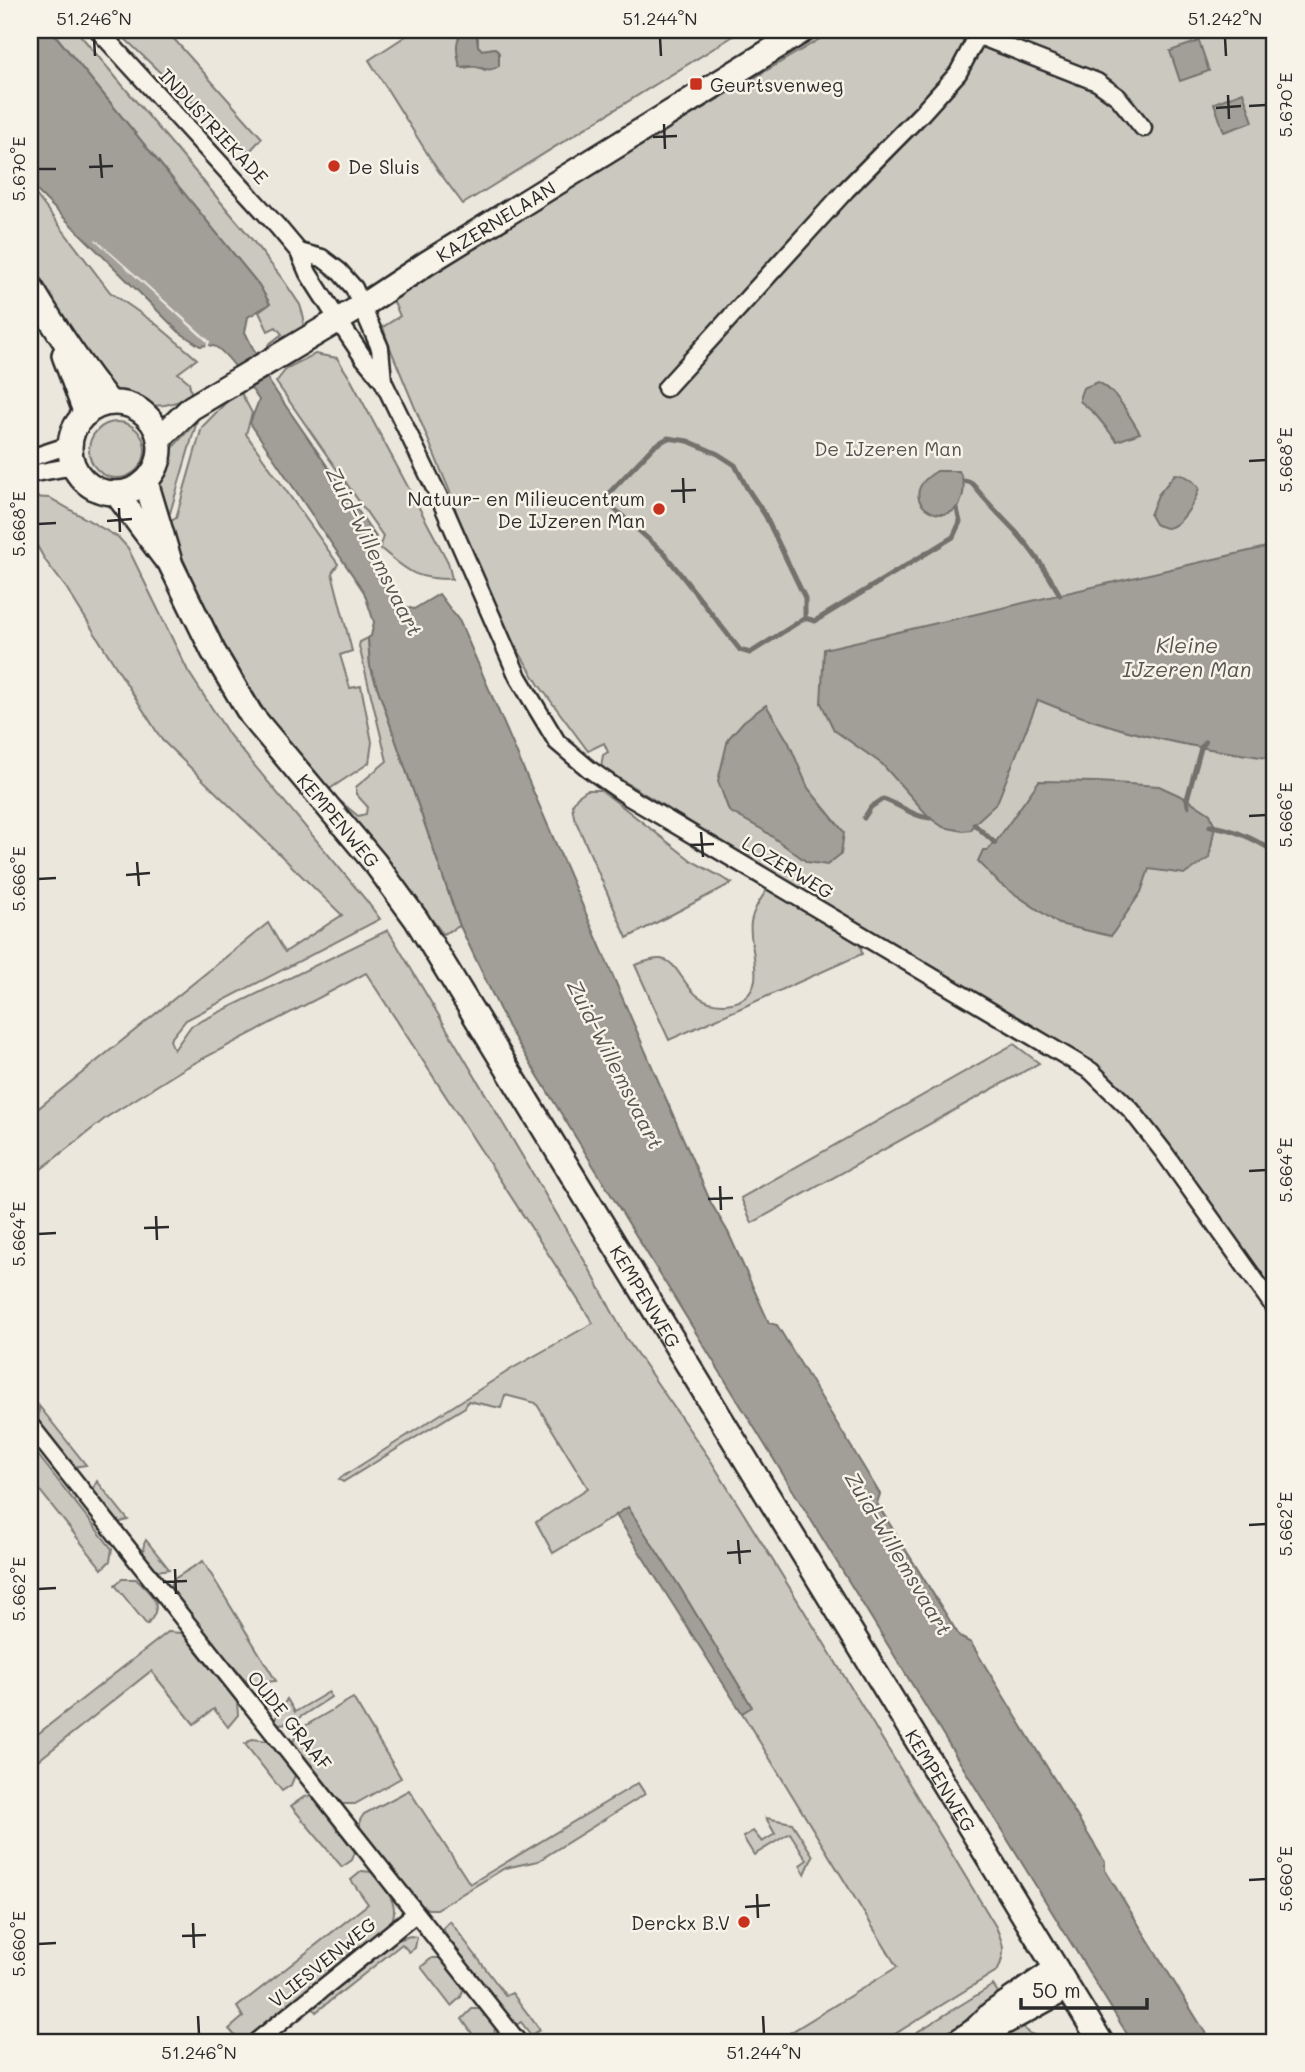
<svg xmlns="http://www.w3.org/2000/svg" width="1305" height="2072" font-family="Mali,sans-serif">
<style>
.green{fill:#cbc8bf;stroke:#7b7a75;stroke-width:2}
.water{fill:#a29f98;stroke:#72716c;stroke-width:2}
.pier{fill:#ebe7dd}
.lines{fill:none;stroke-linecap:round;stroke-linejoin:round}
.stream{stroke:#72716c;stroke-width:5}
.street-casing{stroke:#2b2b2b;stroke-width:21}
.secondary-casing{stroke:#2b2b2b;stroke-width:28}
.street{stroke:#f7f3e8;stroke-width:16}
.secondary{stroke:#f7f3e8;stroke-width:23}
.ticks{fill:none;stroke:#2b2b2b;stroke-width:2.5}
.poi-dot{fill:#c8321e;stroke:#f7f3e8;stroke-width:2.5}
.labels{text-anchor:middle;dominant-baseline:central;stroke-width:5;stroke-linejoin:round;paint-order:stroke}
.poi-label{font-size:19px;fill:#2b2b2b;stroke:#f7f3e8;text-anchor:start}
.street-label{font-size:19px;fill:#2b2b2b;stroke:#f7f3e8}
.park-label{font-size:19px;fill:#535250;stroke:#f7f3e8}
.water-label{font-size:21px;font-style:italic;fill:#555451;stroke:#f7f3e8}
.neatline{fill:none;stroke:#2b2b2b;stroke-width:2.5}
.ticks-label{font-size:18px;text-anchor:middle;fill:#2b2b2b}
</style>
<rect width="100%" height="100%" fill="#ebe7dd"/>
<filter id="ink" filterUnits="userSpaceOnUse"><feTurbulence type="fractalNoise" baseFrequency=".0143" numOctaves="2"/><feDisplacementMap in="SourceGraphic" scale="14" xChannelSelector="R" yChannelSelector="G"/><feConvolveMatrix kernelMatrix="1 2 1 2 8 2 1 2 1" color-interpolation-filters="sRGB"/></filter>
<g filter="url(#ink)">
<g class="green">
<polygon points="51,30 76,30 246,232 284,281 300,305 304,318 303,327 269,351 268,345 282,334 276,327 268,331 259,312 270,304 259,285"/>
<polygon points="116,30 166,30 262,138 249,152 171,83"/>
<polygon points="415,30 465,30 460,33 463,68 476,66 485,70 499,59 499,53 495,48 482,50 478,46 478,38 475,30 743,30 463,204 437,169 369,60"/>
<polygon points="835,30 1275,30 1275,1305 1117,1101 1023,1022 721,841 601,767 603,755 608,752 604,743 588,751 539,685 511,639 467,546 450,492 388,343 383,327 400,316 390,293"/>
<polygon points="30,187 110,292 156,324 197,359 178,373 189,382 192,398 165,405 152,406 117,394 93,373 30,267"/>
<path d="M315 354 337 358 351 380 448 562 452 579C413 579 408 571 380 548L383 536 276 382 287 368Z"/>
<polygon points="239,389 252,413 246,434 338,564 332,573 352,651 340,655 350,688 361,686 372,742 369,763 331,788 320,788 260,704 218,637 167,523 176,518 202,427"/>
<polygon points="197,421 170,513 164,516 159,500 159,485 174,446"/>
<circle cx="117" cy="450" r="28"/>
<path d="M30 497 50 498 119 538 128 548 188 671 230 736 366 900 380 919 186 1020 170 1040 174 1050 191 1026 388 930 590 1270 626 1338 711 1461 824 1643 996 1927C1004 1945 1006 1952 998 1970L882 2042H775L897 1967 742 1713 751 1706 679 1586 628 1508 553 1553 536 1522 588 1488 536 1403 505 1395 501 1408 468 1401 465 1407 343 1482 339 1479 513 1368 593 1323 366 973 185 1068 107 1117 30 1178V1115L268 923 285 952 342 915 162 740 67 589 45 560 35 542H30Z"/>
<polygon points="368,638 370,666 460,926 443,934 395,871 375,851 335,805 340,801 358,816 366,814 367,806 356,794 356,787 387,761 359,646 360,642"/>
<polygon points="587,790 601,790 692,861 732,883 627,938 574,817 572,805 577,797"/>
<path d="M768 888 860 944 862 954 669 1040 635 965C643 962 653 958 661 959 684 962 682 1003 723 1004 729 1004 733 1003 739 1001 770 987 747 946 751 922 753 909 761 899 768 888Z"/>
<polygon points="1014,1044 1039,1063 752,1223 741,1198"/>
<polygon points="39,1406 86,1465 73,1467 38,1423"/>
<polygon points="30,1445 112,1549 110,1561 102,1569 30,1478"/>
<polygon points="97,1481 128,1520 117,1523 92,1491"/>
<path d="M146 1540 169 1569C165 1570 160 1571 157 1570 145 1566 140 1549 146 1540Z"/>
<polygon points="203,1561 276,1681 249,1684 212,1643 169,1591 174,1579"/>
<path d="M122 1579H136C151 1594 166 1604 147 1625L115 1585Z"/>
<polygon points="168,1632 182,1633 237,1702 238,1715 228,1727 214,1709 194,1724 151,1671 30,1767 30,1740"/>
<polygon points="329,1692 331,1697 291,1723 277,1724 275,1719 287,1699 295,1712"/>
<polygon points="353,1698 401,1778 355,1804 342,1804 293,1742 298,1730"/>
<polygon points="252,1739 269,1741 295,1775 291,1785 282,1791 245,1744"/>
<polygon points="638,1783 645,1794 538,1861 505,1868 437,1909 428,1909 421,1905 360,1828 360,1820 364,1814 409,1790 470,1884"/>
<polygon points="312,1796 355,1852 352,1860 342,1867 291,1806 304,1797"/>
<polygon points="766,1818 792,1823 813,1856 805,1874 800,1865 807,1860 790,1833 754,1855 743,1837 753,1831 762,1842 775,1834"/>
<path d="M362 1871 372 1872C385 1889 404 1906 388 1928L247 2038H237L229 2029 243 2017 237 2007 368 1904 351 1880Z"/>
<polygon points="450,1921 506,1996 512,1993 540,2030 531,2035 521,2022 515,2026 447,1937 443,1928"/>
<polygon points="410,1936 417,1937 415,1948 409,1952 402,1944 316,2012 313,2008 398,1940"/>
<polygon points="432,1958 441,1958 464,1987 461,1997 451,2006 421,1967"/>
<polygon points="993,1985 999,1994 950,2033 936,2042 901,2042"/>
<polygon points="472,2009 480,2009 495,2027 494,2036 487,2042 478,2042 462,2019"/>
<polygon points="1021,2023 1028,2033 1054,2042 982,2042"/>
</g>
<g class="water">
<path d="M30 30H51L259 285 270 304 248 317 245 332 270 383 376 537 368 560 381 581 400 606 414 609 439 594 460 622 711 1203 728 1232 769 1323 777 1325 880 1494 877 1503 879 1507 960 1637 971 1643 1105 1862V1870L1211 2042H1132L508 1027 460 926 370 666 368 638 371 636 374 622 364 592 250 423 259 400C251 388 228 354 216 347 211 344 205 345 200 346L179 332 30 184Z"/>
<path d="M465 30 476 31 478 46 482 50 495 48 499 53V66C490 72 486 69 477 67 471 65 465 67 460 67 457 54 453 39 465 30Z"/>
<polygon points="1199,41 1209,71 1180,81 1170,51"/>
<polygon points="1243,92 1253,122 1224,132 1214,103"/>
<path d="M1098 382C1118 392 1128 414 1140 433L1117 441 1095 414 1080 401V396L1083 388Z"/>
<path d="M937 471H959C964 481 965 487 962 498 952 535 887 500 937 471Z"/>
<path d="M1175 474C1186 475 1192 479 1199 488 1196 500 1181 528 1166 528 1166 528 1156 525 1155 524L1150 515 1158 495Z"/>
<path d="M1275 545V759C1193 748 1115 733 1038 700L997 803 974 824 971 830 963 831 943 827 930 818 882 764 834 730 821 703 824 649Z"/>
<polygon points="766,705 789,743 808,788 844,832 841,854 827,865 807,862 763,830 729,811 718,781 728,739 744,721"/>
<polygon points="1039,781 1098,782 1159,786 1187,799 1210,814 1215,826 1209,858 1185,874 1149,869 1141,892 1111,936 1059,924 1000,884 978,861 983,850 988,850 992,844 995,843"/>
<polygon points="628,1507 679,1586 752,1707 742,1713 616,1515"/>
</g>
<polygon class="pier" points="96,239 210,341 208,349 206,348 207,342 95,240"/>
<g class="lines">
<g class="stream">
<path d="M964 481 972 483C985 501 1001 516 1016 532 1033 551 1048 573 1060 595"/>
<polyline points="805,618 805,598 765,515 747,488 735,465 718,454 688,441 668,438 654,446 609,493 610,505 664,553 740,650 750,653 805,618 815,621 953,537 960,522 957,509"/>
<polyline points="1188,806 1187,799 1201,748 1205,742"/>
<path d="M864 818 871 807 883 799C899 804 913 817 930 818"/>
<polyline points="974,824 995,843"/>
<path d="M1210 826C1233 828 1256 840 1275 852"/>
</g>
<g class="street-casing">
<g id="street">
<polyline points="98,30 278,227 299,252 308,273 338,320 363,357 383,381 441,501 518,677 557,742 589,769 629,797 1091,1071 1131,1110 1163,1151 1275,1308"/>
<polyline points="964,30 1097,82 1118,97 1143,128"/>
<polyline points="299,252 322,258 339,271 354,288 380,348 383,381"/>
<polyline points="666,388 846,190 922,113 958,73 978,35"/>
<polyline points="30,458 70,445"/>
<polyline points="30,474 74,466"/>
<polyline points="30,1425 518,2042"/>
<polyline points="256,2042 415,1914"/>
</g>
</g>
<g class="secondary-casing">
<g id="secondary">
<path d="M30 286C55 328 80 366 110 403"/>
<polyline points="64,355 86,414"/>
<circle cx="115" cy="448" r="45"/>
<path id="s1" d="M159 439 191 408 362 306 427 263 804 30"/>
<path id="s2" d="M146 482 171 565 213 651 251 715 375 863 416 919 1101 2042"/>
<polyline points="116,493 164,557"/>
<polyline points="981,2030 998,2026 1067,1988"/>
<polyline points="957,2042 974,2031 992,2013 1056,1969"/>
</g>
</g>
<use href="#street" class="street"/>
<use href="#secondary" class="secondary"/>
</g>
</g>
<path class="ticks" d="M94 38 95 56M660 38 661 56M1225 38 1226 56M1228 95 1229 119M1249 106 1266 105M1216 108 1241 106M664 124 665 149M653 137 677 136M100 154 102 178M89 167 113 166M38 169H56M1249 461 1266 460M683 478 684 503M671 491 696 490M119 508 120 532M107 521 132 519M38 524 56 523M1249 816 1266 815M701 832 703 857M690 845 714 844M137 862 139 886M126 875 150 873M38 879 56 878M1249 1171 1266 1170M720 1186 721 1210M708 1199 733 1198M156 1216 157 1240M144 1228 169 1227M38 1234 56 1233M1249 1525 1266 1524M738 1540 740 1564M727 1553 751 1551M175 1569 176 1594M163 1582 187 1581M38 1589 56 1588M1249 1880 1266 1879M757 1894 758 1918M745 1907 770 1905M193 1923 194 1948M182 1936 206 1935M38 1944 56 1943M198 2016 199 2034M763 2016 764 2034"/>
<g class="poi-dot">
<rect x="689" y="77" width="14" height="14" rx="3.5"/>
<circle cx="334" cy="166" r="7"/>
<circle cx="659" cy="509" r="7"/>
<circle cx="744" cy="1922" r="7"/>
</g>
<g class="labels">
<g class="poi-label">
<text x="710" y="84">Geurtsvenweg</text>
<text x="348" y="166">De Sluis</text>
<text x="645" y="498" text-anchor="end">Natuur- en Milieucentrum<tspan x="645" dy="22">De IJzeren Man</tspan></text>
<text x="730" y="1922" text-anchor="end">Derckx B.V</text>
</g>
<g class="street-label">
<text transform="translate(214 126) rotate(47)">INDUSTRIEKADE</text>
<text stroke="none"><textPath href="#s1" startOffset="402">KAZERNELAAN</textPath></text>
<text stroke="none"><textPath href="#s2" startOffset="394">KEMPENWEG</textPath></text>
<text transform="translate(788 867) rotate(31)">LOZERWEG</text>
<text stroke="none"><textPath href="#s2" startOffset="961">KEMPENWEG</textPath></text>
<text transform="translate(290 1720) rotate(51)">OUDE GRAAF</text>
<text stroke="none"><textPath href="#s2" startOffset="1528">KEMPENWEG</textPath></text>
<text transform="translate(322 1962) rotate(-39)">VLIESVENWEG</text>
</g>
<g class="park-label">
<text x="888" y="448">De IJzeren Man</text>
</g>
<g class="water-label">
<text transform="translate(375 551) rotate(63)">Zuid-Willemsvaart</text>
<text x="1187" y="644">Kleine<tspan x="1187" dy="24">IJzeren Man</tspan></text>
<text transform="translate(616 1064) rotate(63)">Zuid-Willemsvaart</text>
<text transform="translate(899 1553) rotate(59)">Zuid-Willemsvaart</text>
</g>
</g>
<rect width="1305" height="2072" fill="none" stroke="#f7f3e8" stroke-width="77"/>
<path d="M1021 1998v10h126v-10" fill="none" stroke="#2b2b2b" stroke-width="3.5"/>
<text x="1032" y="1998" font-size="21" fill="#2b2b2b" stroke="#f7f3e8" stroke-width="5" paint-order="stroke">50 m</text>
<rect x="38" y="38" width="1228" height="1996" class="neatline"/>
<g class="ticks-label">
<text x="94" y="25">51.246°N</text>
<text x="660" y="25">51.244°N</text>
<text x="1225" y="25">51.242°N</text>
<text transform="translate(1286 105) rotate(-90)" y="6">5.670°E</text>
<text transform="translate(19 169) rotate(-90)" y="6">5.670°E</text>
<text transform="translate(1286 460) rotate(-90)" y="6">5.668°E</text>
<text transform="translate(19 524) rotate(-90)" y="6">5.668°E</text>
<text transform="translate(1286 815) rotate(-90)" y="6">5.666°E</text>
<text transform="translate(19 879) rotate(-90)" y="6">5.666°E</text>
<text transform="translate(1286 1170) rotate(-90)" y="6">5.664°E</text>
<text transform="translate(19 1234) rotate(-90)" y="6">5.664°E</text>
<text transform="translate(1286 1524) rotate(-90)" y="6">5.662°E</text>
<text transform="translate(19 1589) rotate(-90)" y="6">5.662°E</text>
<text transform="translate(1286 1879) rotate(-90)" y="6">5.660°E</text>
<text transform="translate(19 1944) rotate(-90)" y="6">5.660°E</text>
<text x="199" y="2059">51.246°N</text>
<text x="764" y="2059">51.244°N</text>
</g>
</svg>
